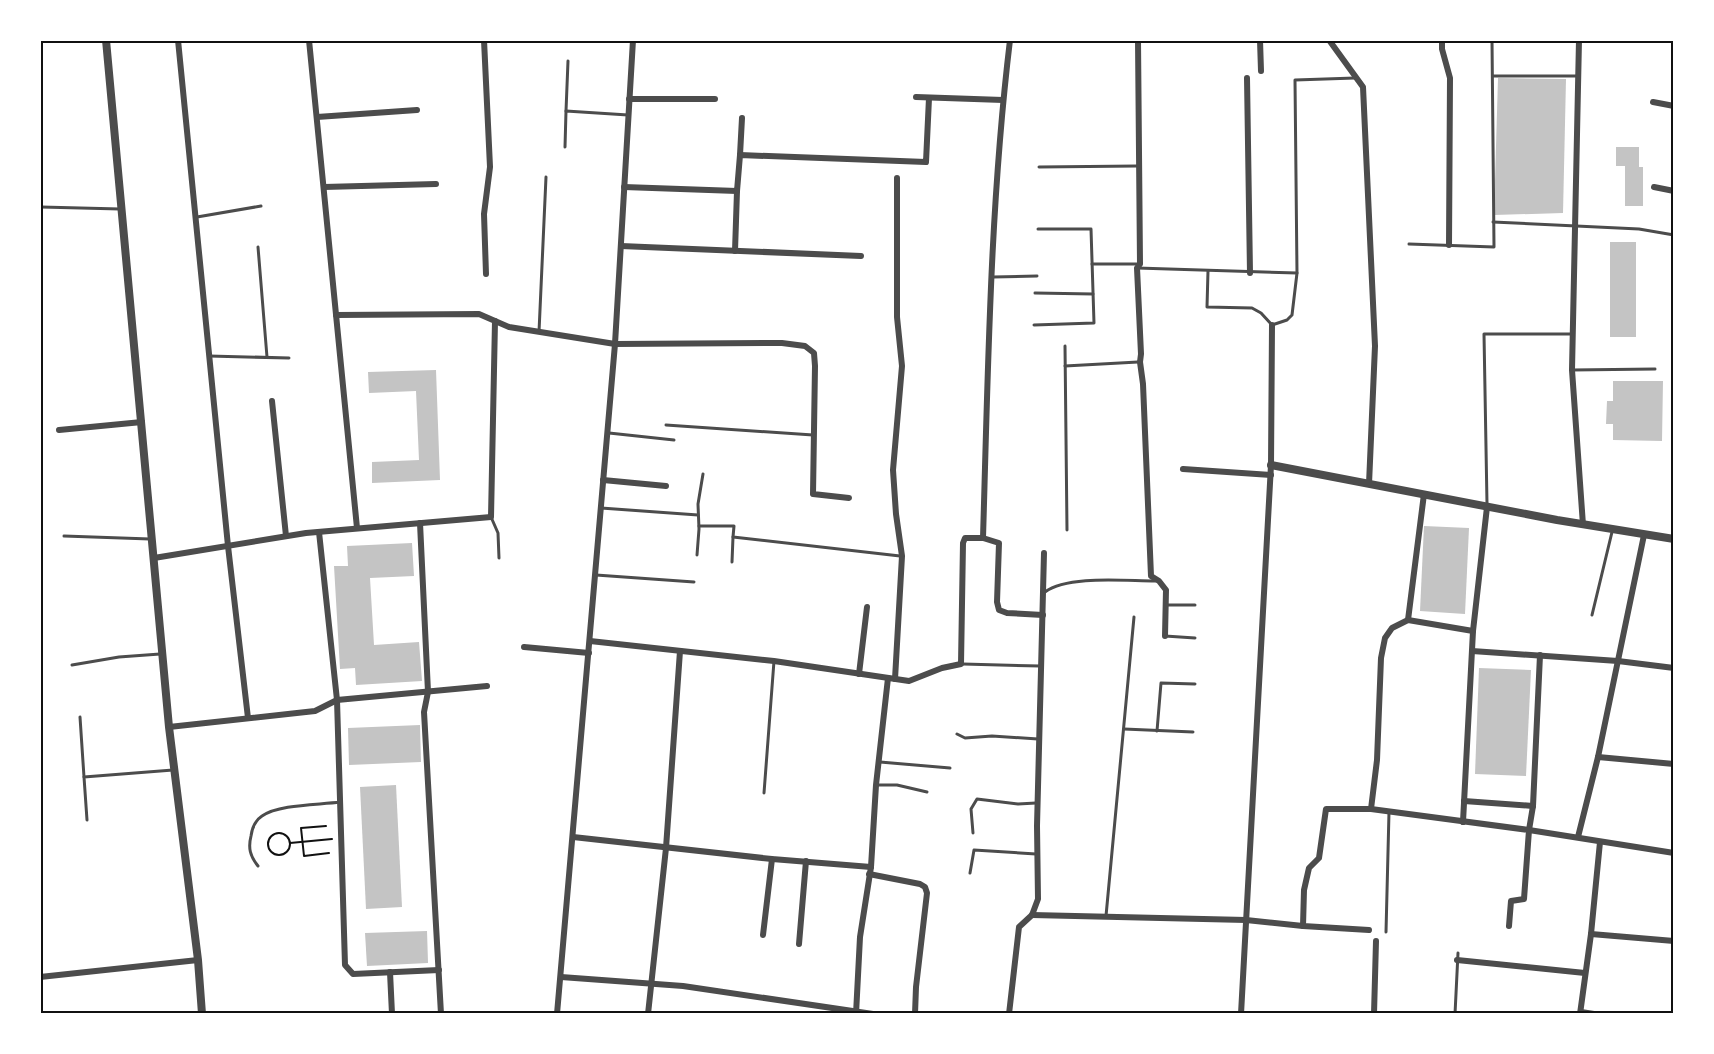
<svg xmlns="http://www.w3.org/2000/svg" width="1714" height="1054" font-family="'DejaVu Sans',sans-serif">
<style>
.building{fill:#c4c4c4}
.lines{fill:none;stroke-linecap:round;stroke-linejoin:round}
.path{stroke:#111;stroke-width:2}
.service{stroke:#4c4c4c;stroke-width:3}
.minor{stroke:#4c4c4c;stroke-width:6}
.tertiary{stroke:#4c4c4c;stroke-width:8}
.neatline{fill:none;stroke:#111;stroke-width:2}
</style>
<rect width="100%" height="100%" fill="#fff"/>
<g class="building">
<polygon points="1498,78 1566,79 1563,213 1494,215"/>
<polygon points="1616,147 1639,147 1639,167 1643,167 1643,206 1625,206 1625,166 1616,166"/>
<rect x="1610" y="242" width="26" height="95"/>
<polygon points="436,370 440,480 372,483 372,462 419,460 416,391 369,393 368,372"/>
<polygon points="1613,381 1663,381 1662,441 1613,440 1613,424 1606,424 1607,401 1613,401"/>
<polygon points="1424,526 1469,528 1465,614 1420,611"/>
<polygon points="412,543 414,576 370,578 374,645 419,642 422,681 356,685 355,668 340,669 334,566 348,566 347,546"/>
<polygon points="1479,668 1531,670 1526,776 1475,774"/>
<polygon points="420,725 421,762 349,765 348,728"/>
<polygon points="396,785 402,907 366,909 360,787"/>
<polygon points="427,931 428,963 367,966 365,933"/>
</g>
<g class="lines">
<g class="path">
<polyline points="326,826 301,828 304,856 329,853"/>
<circle cx="279" cy="844" r="11"/>
<polyline points="290,843 332,839"/>
</g>
<g class="service">
<polyline points="1493,76 1577,76"/>
<polyline points="566,111 568,61"/>
<polyline points="565,147 566,111 628,115"/>
<polyline points="1039,167 1137,166"/>
<polyline points="41,207 120,209"/>
<polyline points="197,217 261,206"/>
<polyline points="1493,222 1639,229 1674,235"/>
<polyline points="1409,244 1494,247 1492,40"/>
<polyline points="258,247 267,357"/>
<polyline points="1092,264 1139,264"/>
<polyline points="1137,268 1297,273"/>
<polyline points="1208,271 1207,307 1252,308 1261,313 1272,325 1287,320 1292,315 1297,273 1295,80 1355,78"/>
<polyline points="993,277 1037,276"/>
<polyline points="1035,293 1093,294"/>
<polyline points="1034,325 1094,323 1091,229 1038,229"/>
<polyline points="539,332 546,177"/>
<polyline points="1065,346 1067,530"/>
<polyline points="209,356 289,358"/>
<polyline points="1065,366 1138,362"/>
<polyline points="1572,370 1655,369"/>
<polyline points="666,425 813,435"/>
<polyline points="609,433 674,440"/>
<polyline points="1487,504 1484,334 1571,334"/>
<polyline points="601,508 698,515"/>
<polyline points="491,517 498,533 499,558"/>
<polyline points="699,526 734,526 733,537 900,556"/>
<polyline points="64,536 150,539"/>
<polyline points="697,555 699,529 698,504 703,474"/>
<polyline points="732,562 733,537"/>
<polyline points="596,575 694,582"/>
<path d="M1045 592C1068 575 1125 581 1155 581"/>
<polyline points="1166,605 1195,605"/>
<polyline points="1592,615 1612,532"/>
<polyline points="1165,636 1195,638"/>
<polyline points="963,664 1040,666"/>
<polyline points="72,665 119,657 160,654"/>
<polyline points="80,717 84,777"/>
<polyline points="1124,729 1193,732"/>
<polyline points="1157,731 1161,683 1195,684"/>
<polyline points="957,734 965,738 992,736 1038,739"/>
<polyline points="880,762 950,768"/>
<polyline points="876,785 897,785 927,792"/>
<polyline points="764,793 774,661"/>
<polyline points="87,820 84,777 173,770"/>
<polyline points="973,833 971,809 977,799 1018,804 1036,803"/>
<path d="M258 866C250 856 248 848 251 836 252 828 256 820 262 816 279 804 319 805 340 802"/>
<polyline points="970,873 974,850 1036,854"/>
<polyline points="1106,916 1134,617"/>
<polyline points="1386,932 1389,812"/>
<polyline points="1455,1014 1458,953"/>
</g>
<g class="minor">
<polyline points="178,40 228,546 248,718"/>
<polyline points="309,40 357,528"/>
<polyline points="484,40 490,167 484,214 486,274"/>
<path d="M1010 40C990 206 988 372 983 538L999 543 997 602 999 610 1007 613 1043 615"/>
<polyline points="1138,40 1140,264 1137,268 1141,354 1140,362 1143,384 1151,576 1159,581 1166,590 1165,636"/>
<polyline points="1260,40 1261,71"/>
<polyline points="1329,40 1363,87 1375,346 1369,484"/>
<polyline points="1343,40 1347,40"/>
<polyline points="1442,40 1442,49 1450,78 1449,245"/>
<polyline points="1579,40 1572,370 1583,525"/>
<polyline points="1247,78 1250,273"/>
<polyline points="916,97 1003,100"/>
<polyline points="629,99 715,99"/>
<polyline points="1653,102 1674,106"/>
<polyline points="317,117 417,110"/>
<polyline points="740,155 742,118"/>
<polyline points="324,187 436,184"/>
<polyline points="624,187 737,191 740,155 926,162 929,98"/>
<polyline points="1654,187 1674,191"/>
<polyline points="621,246 861,256"/>
<polyline points="735,251 737,191"/>
<polyline points="336,315 479,314 509,327 615,344 782,343 805,346 814,353 815,366 813,494 849,498"/>
<polyline points="272,401 286,536"/>
<polyline points="59,430 142,422"/>
<polyline points="1183,469 1271,475"/>
<polyline points="603,480 666,486"/>
<polyline points="1424,494 1408,620 1473,631"/>
<polyline points="420,523 428,692 424,712 441,1014"/>
<polyline points="319,532 337,700 345,965 353,974 439,970"/>
<polyline points="154,558 306,533 491,517 495,321"/>
<polyline points="590,641 774,661 909,681 942,668 961,664 963,543 965,538 983,538"/>
<polyline points="524,647 589,653"/>
<polyline points="1472,651 1618,661 1674,668"/>
<polyline points="859,674 867,607"/>
<polyline points="895,679 902,556 896,514 893,470 902,366 897,317 897,178"/>
<polyline points="169,727 315,711 337,700 487,686"/>
<polyline points="1598,757 1674,764"/>
<polyline points="1464,801 1533,806 1529,830 1524,899 1511,901 1509,926"/>
<polyline points="1533,806 1540,655"/>
<polyline points="1371,809 1377,760 1381,658 1385,638 1392,628 1408,620"/>
<polyline points="1463,822 1473,631 1487,507"/>
<polyline points="573,837 772,859 871,867"/>
<polyline points="1578,837 1598,757 1644,535"/>
<polyline points="869,874 920,884 925,887 927,893 916,987 915,1014"/>
<polyline points="1032,915 1246,920 1303,926 1369,930"/>
<polyline points="1303,926 1304,890 1309,868 1319,858 1326,809 1371,809 1529,830 1674,853"/>
<polyline points="1591,934 1674,941"/>
<polyline points="763,935 772,859"/>
<polyline points="799,944 806,861"/>
<polyline points="1457,960 1585,973"/>
<polyline points="390,972 392,1014"/>
<polyline points="40,977 198,960"/>
<polyline points="561,977 683,986 873,1014"/>
<polyline points="1581,1012 1594,1014"/>
<polyline points="557,1014 615,344 633,40"/>
<polyline points="648,1014 666,848 680,651"/>
<polyline points="856,1014 860,937 871,867 876,785 888,678"/>
<polyline points="1009,1014 1019,927 1032,915 1038,899 1037,826 1044,553"/>
<polyline points="1241,1014 1271,465 1272,325"/>
<polyline points="1374,1014 1376,941"/>
<polyline points="1580,1014 1591,934 1600,842"/>
</g>
<g class="tertiary">
<polyline points="106,40 169,727 198,960 202,1014"/>
<polyline points="1271,465 1557,520 1674,539"/>
</g>
</g>
<rect width="1714" height="1054" fill="none" stroke="#ffffff" stroke-width="84"/>
<rect x="42" y="42" width="1630" height="970" class="neatline"/>
</svg>
